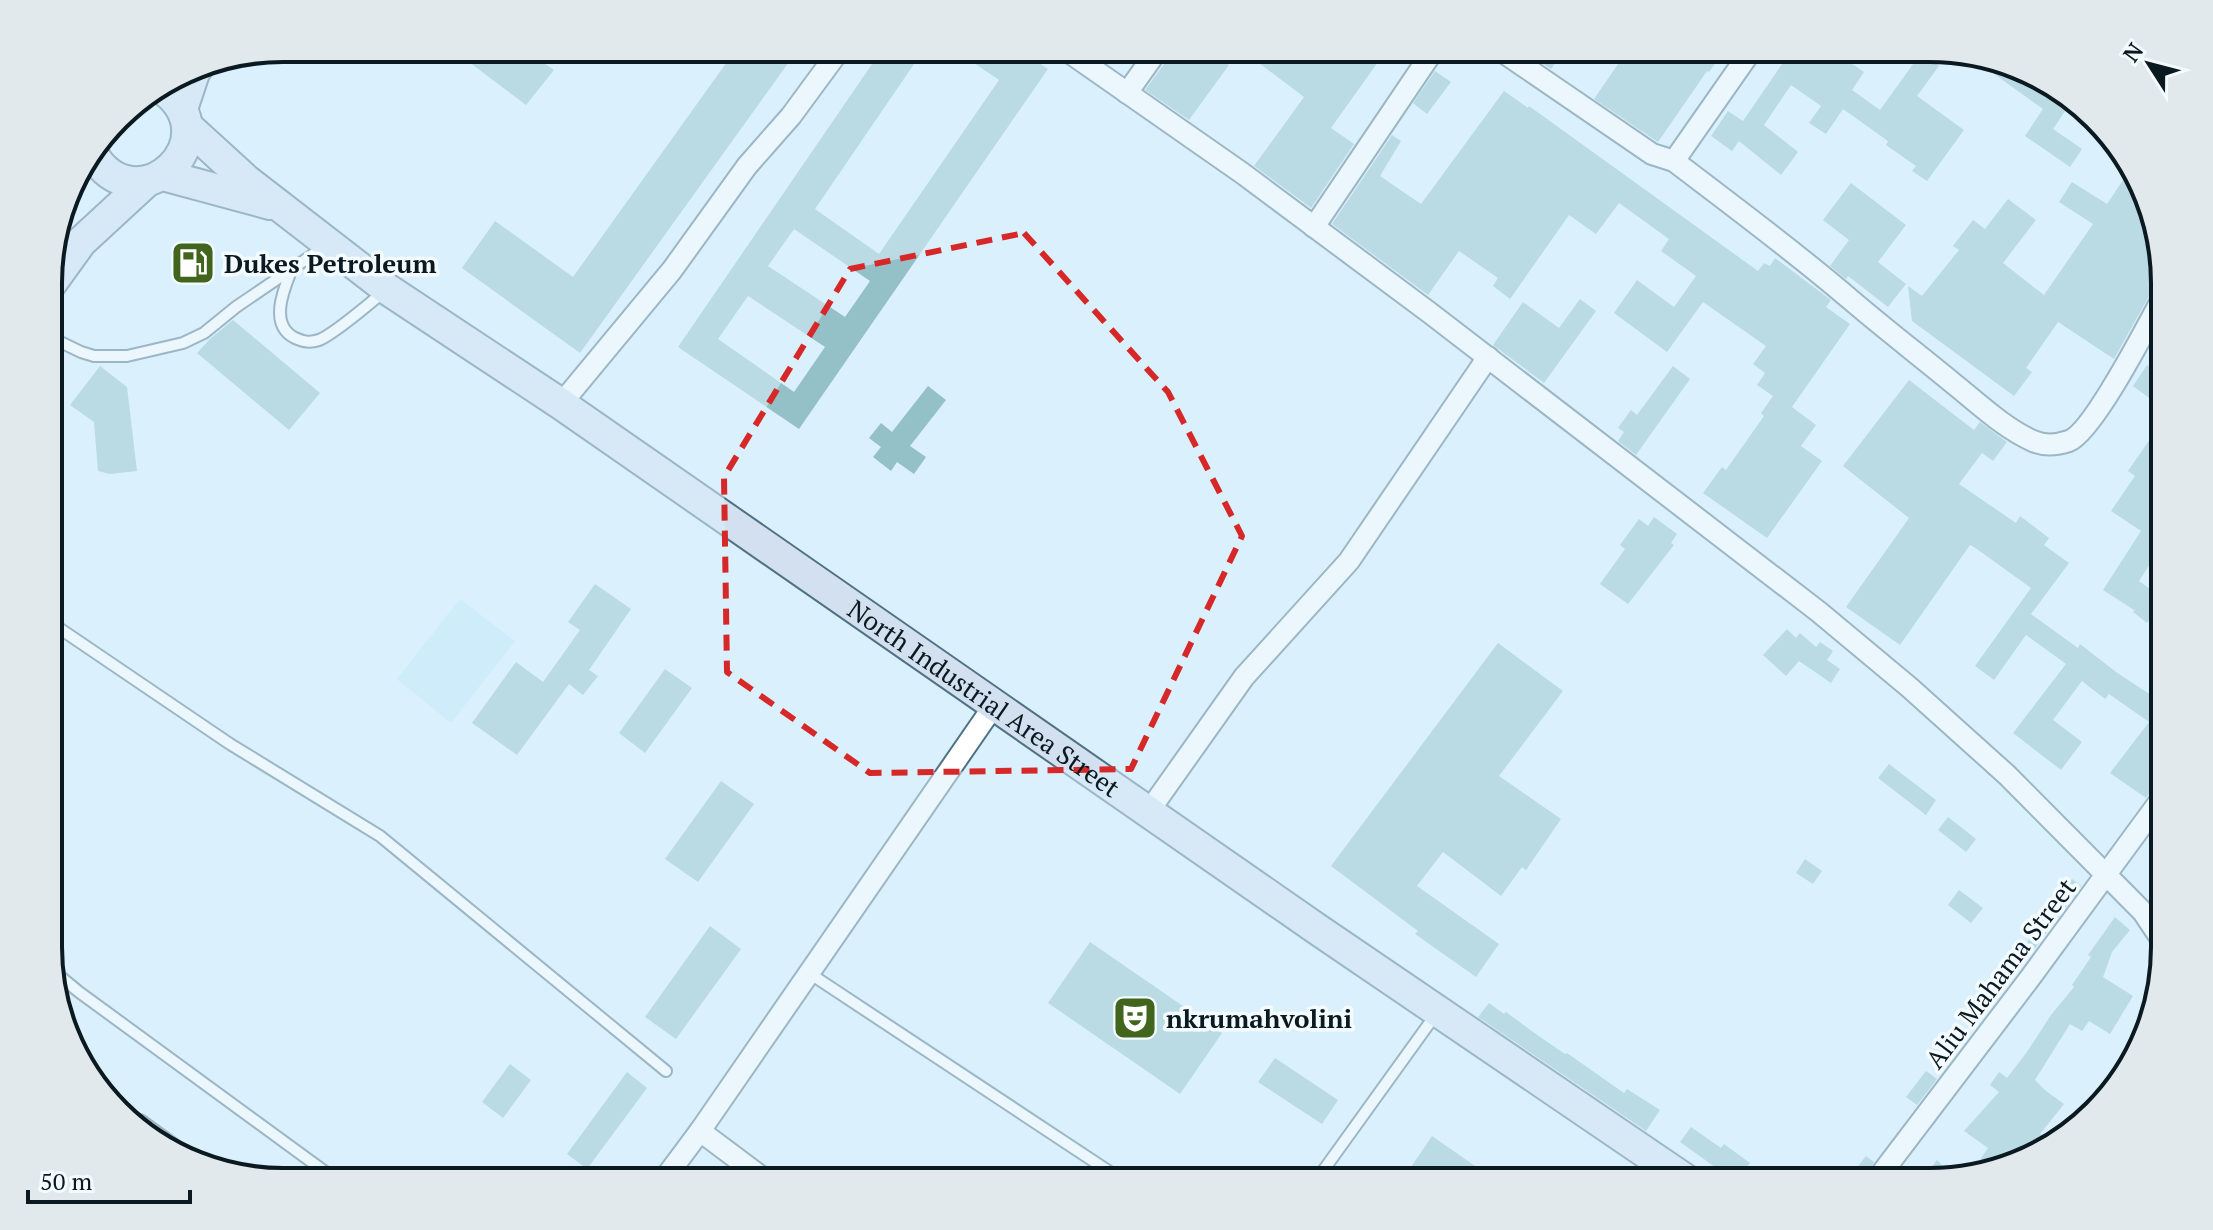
<svg xmlns="http://www.w3.org/2000/svg" width="2213" height="1230" font-family="'PT Serif',serif">
<style>
.built{fill:#c2e6f9}
.building{fill:#94c0c8;fill-rule:evenodd}
.lines{fill:none;stroke-linecap:round;stroke-linejoin:round}
.service-casing{stroke:#4f7183;stroke-width:14}
.minor-casing{stroke:#4f7183;stroke-width:24}
.secondary-casing{stroke:#4f7183;stroke-width:34}
.service{stroke:#fff;stroke-width:10}
.minor{stroke:#fff;stroke-width:20}
.secondary{stroke:#d2e0ef;stroke-width:30}
.marked{fill:none;stroke:#d62828;stroke-width:6;stroke-dasharray:16 10;stroke-linejoin:round}
.labels{text-anchor:middle;dominant-baseline:central;stroke-width:7;stroke-linejoin:round;paint-order:stroke}
.poi-label{font-size:26px;font-weight:bold;fill:#0b1920;stroke:#f4fbff;text-anchor:start}
.street-label{font-size:26px;fill:#0b1920;stroke:#f4fbff}
.rim{fill:none;stroke:#0b1920;stroke-width:4}
</style>
<rect width="100%" height="100%" fill="#daf0fc"/>
<polygon class="built" points="460,599 515,641 451,723 397,679"/>
<g class="building">
<polygon points="474,48 522,48 554,70 526,105 465,59"/>
<polygon points="737,48 799,48 580,353 462,268 495,221 573,277"/>
<path d="M883 48H925L815 209 879 254 999 80 952 48H1017L1048 69 799 429 678 347ZM794 229 870 281 845 317 768 266ZM748 296 825 347 794 392 718 339Z"/>
<polygon points="1172,48 1206,48 1229,65 1189,120 1145,90 1170,56"/>
<polygon points="1239,48 1388,48 1331,128 1354,144 1311,208 1254,166 1304,97"/>
<polygon points="1520,48 1566,48 1551,69"/>
<polygon points="1629,48 1726,48 1709,72 1707,71 1658,142 1594,99"/>
<polygon points="1793,48 1829,48 1864,72 1852,90 1880,110 1921,53 1939,66 1917,96 1964,130 1927,181 1912,171 1916,166 1886,145 1888,141 1843,109 1826,134 1809,123 1821,106 1791,85 1764,125 1798,152 1781,175 1739,141 1732,151 1711,136 1728,111 1743,121"/>
<polygon points="1981,62 2047,79 2063,94 2058,101 2067,108 2053,129 2082,149 2070,167 2025,136 2043,109 1980,64"/>
<polygon points="1435,71 1451,82 1427,114 1413,103"/>
<polygon points="1504,91 1528,108 1529,106 1758,271 1764,263 1770,266 1775,258 1831,300 1826,307 1850,324 1792,407 1816,425 1801,446 1822,461 1767,538 1703,493 1722,467 1726,470 1764,416 1761,413 1773,396 1757,385 1765,373 1753,364 1766,346 1703,302 1667,352 1614,313 1637,280 1674,307 1696,276 1661,251 1669,239 1619,203 1596,234 1569,215 1510,299 1493,286 1498,278 1459,251 1428,295 1332,224 1392,135 1401,141 1380,176 1421,204"/>
<polygon points="2131,168 2164,267 2164,282 2158,284 2153,289 2114,359 2058,322 2026,368 2032,372 2014,396 1912,321 1908,286 1922,296 1959,250 1953,246 1973,220 1985,229 2008,199 2036,220 2003,263 2044,295 2093,224 2059,202 2072,182 2107,204"/>
<polygon points="1851,183 1906,225 1878,262 1906,284 1888,307 1848,276 1846,279 1830,266 1849,240 1823,220"/>
<polygon points="1580,299 1596,311 1544,383 1493,345 1523,302 1559,328"/>
<polygon points="233,320 320,393 289,430 197,353 210,339"/>
<polygon points="2147,365 2164,378 2164,409 2133,386"/>
<polygon points="100,366 127,387 137,471 110,474 98,471 94,422 70,405"/>
<polygon points="1673,366 1690,379 1636,455 1618,441 1624,432 1618,428 1631,410 1637,415"/>
<polygon points="1909,380 1974,430 1980,422 2007,442 1993,461 1982,453 1959,484 2016,523 2020,516 2049,538 2044,545 2069,563 2031,614 2078,648 2080,644 2116,672 2163,703 2164,701 2164,753 2152,754 2150,781 2156,785 2146,798 2110,773 2149,722 2109,694 2105,699 2082,681 2053,720 2082,742 2061,770 2013,733 2066,664 2026,635 1994,680 1975,666 2031,588 1974,547 1970,545 1900,645 1846,607 1909,518 1843,466"/>
<polygon points="928,386 946,400 910,446 926,457 914,474 897,462 891,471 873,457 881,447 869,438 881,423 892,432"/>
<polygon points="2164,419 2164,542 2139,581 2164,599 2147,623 2133,612 2134,610 2103,590 2141,531 2111,511 2135,476 2128,471"/>
<polygon points="1654,517 1677,534 1671,543 1674,545 1628,604 1600,584 1625,549 1620,545 1639,519 1648,526"/>
<polygon points="595,584 631,609 589,670 598,676 583,695 569,684 517,755 472,723 516,662 543,682 580,630 568,622"/>
<polygon points="1787,629 1796,638 1800,633 1816,647 1820,642 1833,651 1827,660 1840,669 1831,683 1799,661 1786,676 1763,655"/>
<polygon points="1498,643 1563,691 1499,776 1561,819 1526,870 1522,867 1501,896 1443,852 1417,886 1499,944 1476,977 1415,934 1418,931 1331,866"/>
<polygon points="665,669 692,688 645,753 619,733"/>
<polygon points="1889,764 1936,800 1926,815 1878,778"/>
<polygon points="721,781 754,804 698,882 665,859"/>
<polygon points="1948,817 1976,839 1966,852 1938,830"/>
<polygon points="1805,859 1822,871 1813,884 1796,873"/>
<polygon points="2072,879 2081,886 1998,998 1991,993 2018,957 2055,898"/>
<polygon points="1959,890 1983,908 1971,923 1948,905"/>
<polygon points="2115,917 2130,930 2112,952 2103,977 2133,996 2110,1034 2089,1021 2082,1031 2070,1024 2035,1080 2046,1091 2064,1104 2040,1134 2055,1144 1972,1172 1988,1148 1964,1131 1999,1092 1990,1085 1999,1072 2007,1078 2027,1052 2051,1015 2074,987 2072,985 2091,957 2088,955"/>
<polygon points="710,926 741,949 676,1039 645,1017"/>
<polygon points="1090,942 1222,1033 1180,1094 1048,1003"/>
<polygon points="1489,1003 1504,1014 1506,1012 1533,1032 1565,1054 1567,1053 1624,1093 1627,1089 1660,1110 1646,1131 1478,1017"/>
<polygon points="1275,1058 1338,1100 1322,1124 1258,1082"/>
<polygon points="510,1064 531,1080 503,1118 482,1102"/>
<polygon points="1926,1071 1937,1079 1917,1105 1906,1097"/>
<polygon points="627,1072 647,1088 587,1169 567,1154"/>
<polygon points="1691,1127 1721,1148 1724,1144 1750,1163 1747,1167 1768,1182 1736,1182 1680,1142"/>
<polygon points="1432,1136 1498,1182 1419,1182 1407,1173"/>
<polygon points="1866,1156 1874,1162 1862,1181 1853,1173"/>
<polygon points="1937,1160 1955,1178 1945,1182 1921,1182"/>
</g>
<g class="lines">
<g class="service-casing">
<g id="service">
<path d="M291 271C283 291 269 325 295 338 304 342 310 343 319 340 336 333 368 304 384 292"/>
<polyline points="50,337 81,352 94,356 127,356 183,343 204,333 236,307 324,247"/>
<polyline points="50,622 230,744 380,836 666,1071"/>
<polyline points="50,968 79,992 339,1182"/>
<polyline points="809,973 1125,1182"/>
<polyline points="459,1182 518,1178"/>
<polyline points="1315,1182 1436,1014"/>
</g>
</g>
<g class="minor-casing">
<g id="minor">
<polyline points="1063,48 1242,173 1430,313 1819,612 1909,687 2007,775 2143,912 2165,945"/>
<path d="M1497 48 1652 154 1674 161C1733 206 1794 251 1851 300 1885 329 1920 356 1954 384 1979 404 2004 428 2033 441 2044 446 2057 445 2069 441 2093 432 2149 323 2164 295"/>
<polyline points="1127,93 1159,48"/>
<polyline points="1674,161 1753,48"/>
<polyline points="1314,227 1435,48"/>
<polyline points="561,404 672,270 747,166 791,116 841,48"/>
<polyline points="1149,811 1244,677 1349,561 1488,357"/>
<polyline points="139,1125 179,1154"/>
<polyline points="700,1131 768,1182"/>
<polyline points="662,1182 700,1131 995,704"/>
<polyline points="1875,1182 2030,978 2165,794"/>
</g>
</g>
<g class="secondary-casing">
<g id="secondary">
<polyline points="182,109 194,73 199,65"/>
<path id="s1" d="M187 126 246 180 387 289 561 404 1317 929 1689 1182"/>
<path d="M92 153C136 229 235 138 160 87"/>
<polyline points="163,175 270,204"/>
<polyline points="50,285 81,242 146,182"/>
</g>
</g>
<use href="#service" class="service"/>
<use href="#minor" class="minor"/>
<use href="#secondary" class="secondary"/>
</g>
<path d="M0 0H2213V1230H0ZM1024 233 1168 392 1242 536 1131 769 870 773 727 672 724 477 850 269Z" fill="#daf0fc" fill-opacity=".55" fill-rule="evenodd"/>
<path class="marked" d="M1024 233 1168 392 1242 536 1131 769 870 773 727 672 724 477 850 269Z"/>
<defs>
<g id="fuel-square" transform="scale(2.3)"><rect x="-9" y="-9" width="18" height="18" rx="4" fill="#41651d" stroke="#f4fbff"/><path d="M-5.5-6h7V0h2V4h1.3V-2.5L3-4.5l.8-.8L6-3V5H2.5V1h-1V6h-7ZM-4.2-4.7v3.2H.2V-4.7Z" fill="#fff"/></g>
<g id="theatre-square" transform="scale(2.3)"><rect x="-9" y="-9" width="18" height="18" rx="4" fill="#41651d" stroke="#f4fbff"/><path d="M-5-5.5Q0-4 5-5.5V0Q5 5 0 6Q-5 5-5 0ZM-3.3-2.5H-1v1.5H-3.3ZM1-2.5H3.3v1.5H1ZM-2.8 1Q0 5.5 2.8 1Z" fill="#fff"/></g>
</defs>
<g fill-rule="evenodd">
<use href="#fuel-square" x="193" y="263"/>
<use href="#theatre-square" x="1135" y="1018"/>
</g>
<g class="labels">
<g class="poi-label">
<text x="224" y="263">Dukes Petroleum</text>
<text x="1166" y="1018">nkrumahvolini</text>
</g>
<g class="street-label">
<text stroke="none"><textPath href="#s1" startOffset="982">North Industrial Area Street</textPath></text>
<text transform="translate(2000 973) rotate(-53)">Aliu Mahama Street</text>
</g>
</g>
<path d="M0 0H2213V1230H0ZM283 62H1930A221 221 0 0 1 2151 283V947A221 221 0 0 1 1930 1168H283A221 221 0 0 1 62 947V283A221 221 0 0 1 283 62Z" fill="#e1e9ed" fill-rule="evenodd"/>
<path class="rim" d="M283 62H1930A221 221 0 0 1 2151 283V947A221 221 0 0 1 1930 1168H283A221 221 0 0 1 62 947V283A221 221 0 0 1 283 62Z"/>
<g transform="translate(2149 64) rotate(306)" stroke="#f4fbff" stroke-width="6" paint-order="stroke">
<path d="M0-6L14 30L0 20L-14 30Z" fill="#0b1920"/>
<text y="-12" font-size="22" font-weight="bold" text-anchor="middle" fill="#0b1920">N</text>
</g>
<path d="M28 1190v12h162v-12" fill="none" stroke="#0b1920" stroke-width="4"/>
<text x="40" y="1190" font-size="24" fill="#0b1920" stroke="#f4fbff" stroke-width="6" paint-order="stroke">50 m</text>
</svg>
